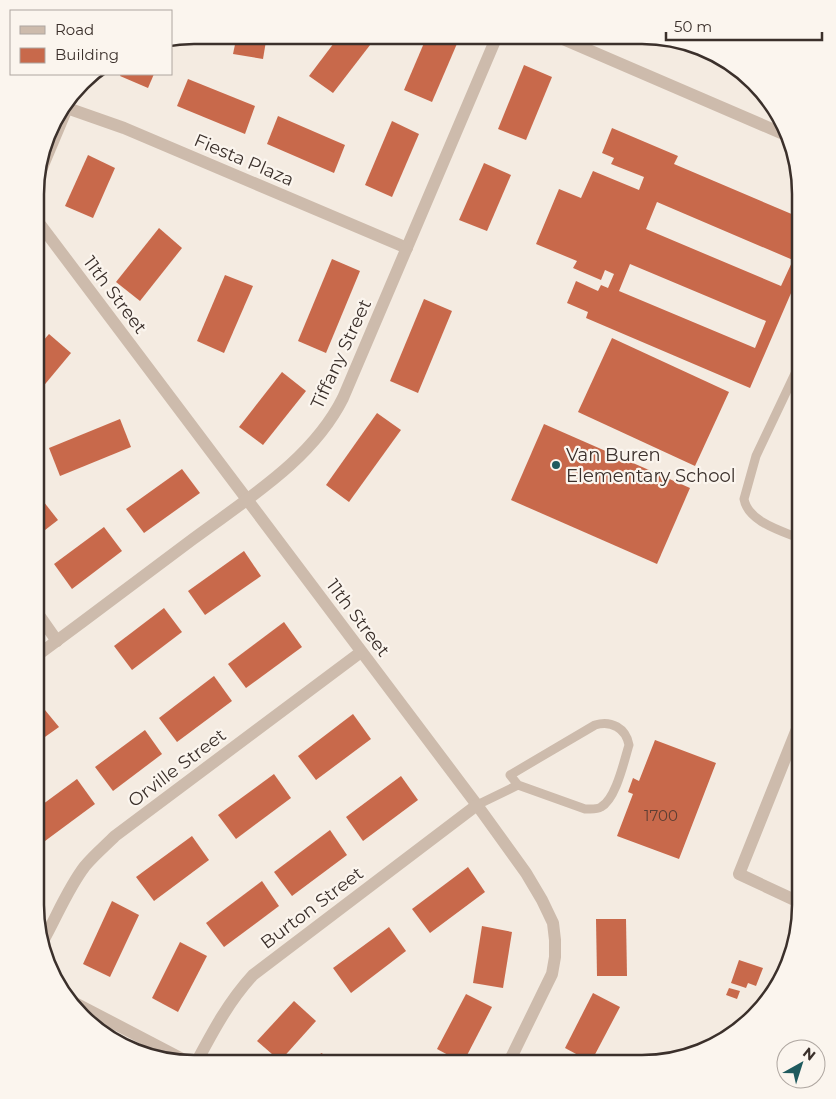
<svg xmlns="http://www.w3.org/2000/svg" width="836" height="1099" font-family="Montserrat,sans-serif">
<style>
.building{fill:#c8694b;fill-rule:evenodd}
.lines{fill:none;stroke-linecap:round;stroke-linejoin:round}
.service{stroke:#cdbbac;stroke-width:9}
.minor{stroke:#cdbbac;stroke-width:12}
.poi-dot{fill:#1f5a5e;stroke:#fbf5ee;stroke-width:2}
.labels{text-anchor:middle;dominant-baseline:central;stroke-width:4.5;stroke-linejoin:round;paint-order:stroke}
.number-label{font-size:15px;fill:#5e3e33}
.street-label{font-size:18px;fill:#3b302b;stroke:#fbf5ee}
.poi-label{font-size:18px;fill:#3b302b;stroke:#fbf5ee;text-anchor:start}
.rim{fill:none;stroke:#3b302b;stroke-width:2.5}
</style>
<rect width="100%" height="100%" fill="#f4ebe1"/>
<g class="building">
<polygon points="237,35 267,35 263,59 233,54"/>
<polygon points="340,35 377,36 333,93 309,76"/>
<polygon points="427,36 453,36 459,39 432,102 404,90"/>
<polygon points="524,65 552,77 526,140 498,129"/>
<polygon points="121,74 154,74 148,88 120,76"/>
<polygon points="188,79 255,106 245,134 177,106"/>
<polygon points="278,116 345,145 334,173 267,144"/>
<polygon points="392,121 419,134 392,197 365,185"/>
<path d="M612 128 678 156 674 164 801 218V270L750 388 586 318 588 312 567 303 576 281 598 291 601 285 608 288 614 274 605 270 601 280 573 268 577 261 536 244 559 189 581 198 593 171 639 190 644 177 611 164 614 158 602 153ZM657 202 793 260 781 286 646 229ZM630 264 766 321 755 348 619 291Z"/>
<polygon points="88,155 115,168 93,218 65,206"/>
<polygon points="484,163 511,175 487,231 459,220"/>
<polygon points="159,228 182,248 140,301 116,282"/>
<polygon points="332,259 360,271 326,353 298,341"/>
<polygon points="225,275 253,286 224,353 197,341"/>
<polygon points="424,299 452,311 418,393 390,381"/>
<polygon points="49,334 71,353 36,395 36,349"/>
<polygon points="612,338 729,392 695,466 578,412"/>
<polygon points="282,372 306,391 263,445 239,427"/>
<polygon points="377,413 401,430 349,502 326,485"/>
<polygon points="120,419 131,447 60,476 49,448"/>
<polygon points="544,424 690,488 657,564 511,500"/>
<polygon points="182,469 200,493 144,533 126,509"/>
<polygon points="36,492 58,520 36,537"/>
<polygon points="104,527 122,551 72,589 54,564"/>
<polygon points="244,551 261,576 205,615 188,591"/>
<polygon points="164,608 182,632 132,670 114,646"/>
<polygon points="284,622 302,647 246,688 228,664"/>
<polygon points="214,676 232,701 177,742 159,718"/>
<polygon points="40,704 59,727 35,744 35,707"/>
<polygon points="353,714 371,739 316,780 298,756"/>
<polygon points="145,730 162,754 113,791 95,767"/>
<polygon points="655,740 716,763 679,859 617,836 633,794 628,792 633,778 639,781"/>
<polygon points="274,774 291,798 236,839 218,815"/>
<polygon points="401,776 418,800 363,841 346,817"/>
<polygon points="77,779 95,804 45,841 35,827 35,810"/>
<polygon points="330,830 347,855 292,896 274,872"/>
<polygon points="192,836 209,860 154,901 136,877"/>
<polygon points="35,853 42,857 35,870"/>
<polygon points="468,867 485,892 430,933 412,909"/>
<polygon points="262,881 279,906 224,947 206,923"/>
<polygon points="112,901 139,915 110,977 83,964"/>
<polygon points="596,919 626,919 627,976 597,976"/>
<polygon points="482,926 512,932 503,988 473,983"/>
<polygon points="389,927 406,951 351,993 333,968"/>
<polygon points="180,942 207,956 178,1012 152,998"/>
<polygon points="787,950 789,951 774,994 770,998 767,997"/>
<polygon points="739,960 763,968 756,986 748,983 746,988 731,983"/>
<polygon points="729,988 740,991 737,999 726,995"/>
<polygon points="593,993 620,1007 591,1062 565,1048"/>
<polygon points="466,994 492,1007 463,1063 437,1049"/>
<polygon points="294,1001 316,1021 280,1061 257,1041"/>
<polygon points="321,1053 342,1063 316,1063"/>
</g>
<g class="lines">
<g class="service">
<path d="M801 539C782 531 748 522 744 499L756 456 801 361"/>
<path d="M477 805 518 785 585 809C591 809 596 810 601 807 616 799 624 761 629 745 626 728 611 720 595 725L510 775 518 785"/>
</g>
<g class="minor">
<polyline points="556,36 788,136"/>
<polyline points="67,108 124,128 407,248"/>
<polyline points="36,182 73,94"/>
<polyline points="36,219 477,805 526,873 542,900 553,923 555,940 555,957 552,974 508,1064"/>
<polyline points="36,611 57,641"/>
<path d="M35 657C88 618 141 578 193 539 248 498 312 460 343 398L497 36"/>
<polyline points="801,903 739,874 801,719"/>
<path d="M43 941C57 916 68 888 85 866 94 855 105 846 115 836L361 652"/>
<polyline points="75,1003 190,1063"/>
<path d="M196 1063C213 1031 229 1001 253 975L477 805"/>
</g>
</g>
<circle class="poi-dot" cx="556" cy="465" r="5"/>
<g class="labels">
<g class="number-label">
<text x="661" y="815">1700</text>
</g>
<g class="street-label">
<text transform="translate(244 160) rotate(23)">Fiesta Plaza</text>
<text transform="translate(115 295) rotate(53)">11th Street</text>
<text transform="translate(341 354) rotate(-65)">Tiffany Street</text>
<text transform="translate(358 618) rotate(53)">11th Street</text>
<text transform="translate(177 768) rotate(-37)">Orville Street</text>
<text transform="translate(312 908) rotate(-37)">Burton Street</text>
</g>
<g class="poi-label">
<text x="566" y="455">Van Buren<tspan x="566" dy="21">Elementary School</tspan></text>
</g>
</g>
<path d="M0 0H836V1099H0ZM194 44H642A150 150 0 0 1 792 194V905A150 150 0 0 1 642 1055H194A150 150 0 0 1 44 905V194A150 150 0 0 1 194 44Z" fill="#fbf5ee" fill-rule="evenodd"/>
<path class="rim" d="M194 44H642A150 150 0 0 1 792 194V905A150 150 0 0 1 642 1055H194A150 150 0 0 1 44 905V194A150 150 0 0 1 194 44Z"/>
<rect x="10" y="10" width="162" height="65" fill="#fbf5ee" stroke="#aea6a0"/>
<rect x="20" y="26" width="25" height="8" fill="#cdbbac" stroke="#aea6a0"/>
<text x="55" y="35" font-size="15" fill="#3b302b">Road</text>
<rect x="20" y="48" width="25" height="15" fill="#c8694b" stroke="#aea6a0"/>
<text x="55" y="60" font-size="15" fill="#3b302b">Building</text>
<g transform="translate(801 1064) rotate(39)"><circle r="24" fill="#fbf5ee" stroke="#aea6a0"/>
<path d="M0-4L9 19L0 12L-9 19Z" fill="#1f5a5e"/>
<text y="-8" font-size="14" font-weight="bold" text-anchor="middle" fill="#3b302b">N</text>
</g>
<path d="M666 32v8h156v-8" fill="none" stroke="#3b302b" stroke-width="2.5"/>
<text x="674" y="32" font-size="15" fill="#3b302b" stroke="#fbf5ee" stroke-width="4" paint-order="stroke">50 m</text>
</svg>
